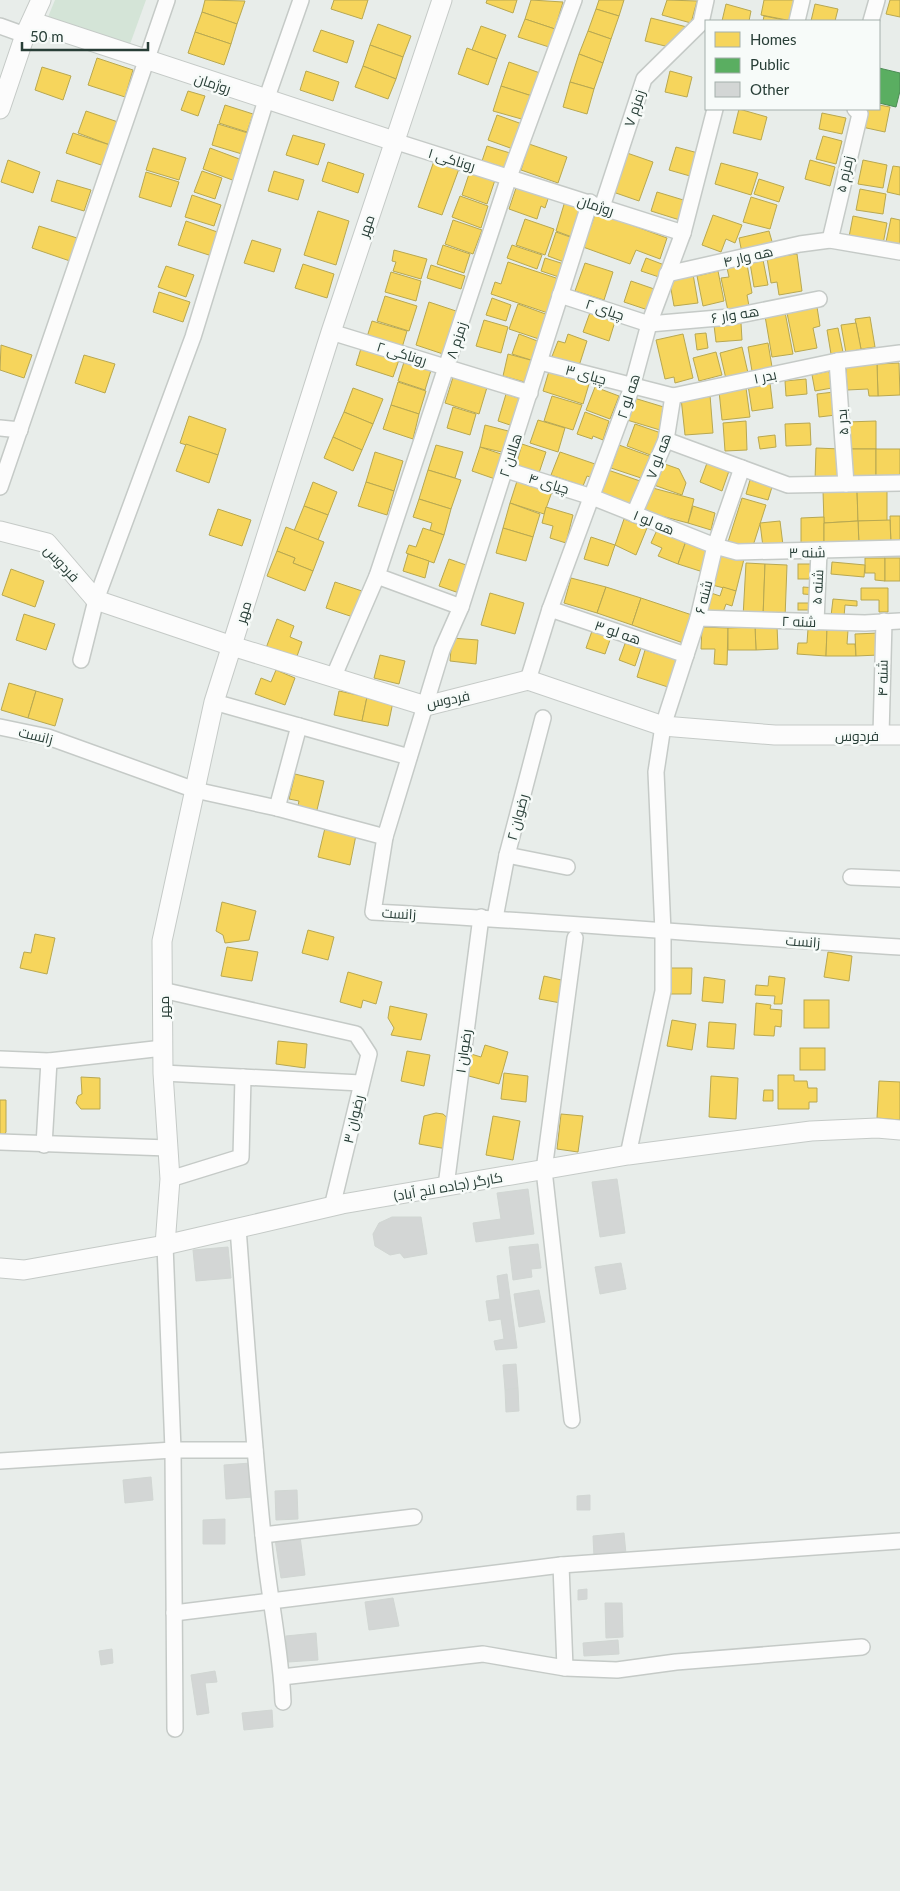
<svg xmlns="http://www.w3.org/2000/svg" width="900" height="1891" font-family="Lato,Cairo,sans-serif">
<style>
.green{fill:#d4e4d7}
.homes{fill:#f6d55c;stroke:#b8a851}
.public{fill:#5aae61;stroke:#4b8c54}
.building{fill:#d3d6d5;stroke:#d1d6d3}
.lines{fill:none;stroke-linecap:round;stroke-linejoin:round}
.minor-casing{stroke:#c5cac7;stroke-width:18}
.tertiary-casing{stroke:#c5cac7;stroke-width:21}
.minor{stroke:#fcfcfc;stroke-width:15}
.tertiary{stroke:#fcfcfc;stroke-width:19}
.labels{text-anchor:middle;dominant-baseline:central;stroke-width:5;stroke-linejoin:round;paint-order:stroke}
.street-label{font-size:14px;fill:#283e37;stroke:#f7fbf9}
</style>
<rect width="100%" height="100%" fill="#e8edea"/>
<polygon class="green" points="55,0 146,0 129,47 48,17"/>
<g class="homes">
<polygon points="205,0 245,1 237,24 202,12"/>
<polygon points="334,0 368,0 362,19 331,9"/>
<polygon points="487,0 517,0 513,13 486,3"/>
<polygon points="531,0 563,2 555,29 525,19"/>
<polygon points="599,0 624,0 619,16 596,9"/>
<polygon points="667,0 697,1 691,23 662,15"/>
<polygon points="764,0 796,0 792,21 761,15"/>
<polygon points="890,0 900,0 900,17 886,14"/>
<polygon points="726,4 751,11 749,21 722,21"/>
<polygon points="815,4 838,9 835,21 811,21"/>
<polygon points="596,9 619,16 611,39 588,31"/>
<polygon points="202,12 237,24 231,44 195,32"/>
<polygon points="764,16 789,21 763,21"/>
<polygon points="651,18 687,27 681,50 645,41"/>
<polygon points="525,19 555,29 549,47 518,37"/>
<polygon points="378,24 411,36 403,57 370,45"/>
<polygon points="481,26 506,35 497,59 472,50"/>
<polygon points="321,30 354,41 347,63 313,51"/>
<polygon points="588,31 611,39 603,63 579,54"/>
<polygon points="195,32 231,44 224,65 188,53"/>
<polygon points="370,45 403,57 396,79 363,66"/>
<polygon points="467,48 497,59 488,85 458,74"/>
<polygon points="579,54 603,63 594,89 570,82"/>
<polygon points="97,58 133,70 125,97 88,85"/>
<polygon points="509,62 540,73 532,96 501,86"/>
<polygon points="363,66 396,79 388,99 355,87"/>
<polygon points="42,67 71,76 63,100 35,90"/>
<polygon points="306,71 339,82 333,101 300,90"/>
<polygon points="670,71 692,77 687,97 665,92"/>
<polygon points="570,82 594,89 587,114 563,107"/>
<polygon points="501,86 532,96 525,120 493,111"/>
<polygon points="188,91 205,96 198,116 181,110"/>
<polygon points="225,105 253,114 247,132 219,123"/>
<polygon points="879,105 890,107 885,132 862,127 865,109 879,109"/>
<polygon points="739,109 767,117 761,140 733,133"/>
<polygon points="86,111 118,122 110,145 78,133"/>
<polygon points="822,113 846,118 842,134 819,129"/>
<polygon points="497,115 522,124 513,149 488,140"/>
<polygon points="218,124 248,133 242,154 212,145"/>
<polygon points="73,133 110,145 104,166 66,153"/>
<polygon points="293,135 325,144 318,165 286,155"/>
<polygon points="823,136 842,141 836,164 816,159"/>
<polygon points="529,144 567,157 558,183 521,170"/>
<polygon points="487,146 510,153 506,168 482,161"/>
<polygon points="676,147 698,153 690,176 669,170"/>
<polygon points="153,148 186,158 179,180 146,170"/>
<polygon points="210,148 242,160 235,181 203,169"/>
<polygon points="627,153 653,162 639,201 613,192"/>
<polygon points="435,158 460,166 442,215 418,207"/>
<polygon points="8,160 40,172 33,193 1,182"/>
<polygon points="810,160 835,167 830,186 805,179"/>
<polygon points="863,160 887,165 883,188 858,184"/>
<polygon points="328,162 364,174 358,193 322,181"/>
<polygon points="721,163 758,173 751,195 715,184"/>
<polygon points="893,166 900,167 900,195 887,192"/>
<polygon points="202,171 222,178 215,199 194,192"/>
<polygon points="274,171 304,180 298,200 268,191"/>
<polygon points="470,171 495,180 487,204 462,195"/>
<polygon points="146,172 179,182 171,207 139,197"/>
<polygon points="759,179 784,187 779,202 754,194"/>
<polygon points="57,180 91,190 84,211 51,201"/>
<polygon points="518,182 550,193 545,208 541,206 537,219 509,209"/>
<polygon points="860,189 886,194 883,214 856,210"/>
<polygon points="657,192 690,202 683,221 651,211"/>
<polygon points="192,195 221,205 214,226 185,217"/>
<polygon points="460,196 488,206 481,228 452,217"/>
<polygon points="751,197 777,205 770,229 743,222"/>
<polygon points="565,201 582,207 572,237 556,231"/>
<polygon points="318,211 349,221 336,265 304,255"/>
<polygon points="596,212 667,238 660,259 636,250 630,264 583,247"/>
<polygon points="713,215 742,225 735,243 726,239 721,252 702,245"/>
<polygon points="853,216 887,223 883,244 849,237"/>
<polygon points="891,218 900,220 900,245 886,242"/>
<polygon points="525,219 554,229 545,255 516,245"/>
<polygon points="453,220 482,230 473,254 445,244"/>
<polygon points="186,221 223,234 215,257 178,245"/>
<polygon points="39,226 77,238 70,261 32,248"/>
<polygon points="769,231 773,245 742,253 739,238"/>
<polygon points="556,232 573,238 564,262 548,256"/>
<polygon points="252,240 281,249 274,272 244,263"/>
<polygon points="443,245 470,254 464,273 437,264"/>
<polygon points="512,245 542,255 537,269 507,258"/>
<polygon points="394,250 427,259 421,279 393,271 396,262 392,261"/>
<polygon points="797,254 802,291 779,295 777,282 771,283 767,258"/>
<polygon points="545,258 564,264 559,277 541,271"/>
<polygon points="646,258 667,266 662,278 641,271"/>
<polygon points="763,260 768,285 754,287 750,263"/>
<polygon points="508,262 559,279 548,313 491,294 495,282 501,284"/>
<polygon points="585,263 613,272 604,300 575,291"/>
<polygon points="303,264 334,274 327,298 295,288"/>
<polygon points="747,264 752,293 747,295 749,306 728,311 721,278 729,277 727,268"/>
<polygon points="431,265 465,276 461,289 427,278"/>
<polygon points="166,266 194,275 186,297 158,287"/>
<polygon points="718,271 724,301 703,306 697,276"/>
<polygon points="391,272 421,281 416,301 385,292"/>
<polygon points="693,274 698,303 674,306 669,278"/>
<polygon points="631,281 657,290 651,311 624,302"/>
<polygon points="159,292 190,302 183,322 153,312"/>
<polygon points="385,296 417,306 409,331 377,321"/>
<polygon points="492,298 511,305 506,321 486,315"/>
<polygon points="429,302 459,312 446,355 416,345"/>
<polygon points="518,304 551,316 542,340 509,329"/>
<polygon points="592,307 617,315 609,341 583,332"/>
<polygon points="817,307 820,326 813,328 817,348 795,352 787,313"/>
<polygon points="785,312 793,354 772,357 765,316"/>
<polygon points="870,317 875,347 861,349 855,319"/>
<polygon points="484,320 508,327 501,353 476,346"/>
<polygon points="372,321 407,331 401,351 366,340"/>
<polygon points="741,323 742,340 716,342 714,325"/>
<polygon points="856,323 861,349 846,353 841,325"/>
<polygon points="838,328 843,352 831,354 827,330"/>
<polygon points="706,333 708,348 697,350 695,334"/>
<polygon points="519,334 540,342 534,361 512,354"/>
<polygon points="568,334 587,341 578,369 551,359 558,341 565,343"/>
<polygon points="683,334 693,378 675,383 674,377 665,379 656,340"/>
<polygon points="768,343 772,367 752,371 748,347"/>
<polygon points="1,345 32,355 24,378 0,370"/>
<polygon points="362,345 400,357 393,377 356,365"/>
<polygon points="742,347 748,373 726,379 720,353"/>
<polygon points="716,352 722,375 699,381 693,358"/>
<polygon points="508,354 534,361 528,383 503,376"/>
<polygon points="84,355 115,364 105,393 75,383"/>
<polygon points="405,359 432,367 425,390 398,381"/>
<polygon points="899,363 900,395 878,396 877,364"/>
<polygon points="877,364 878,396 869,396 868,389 847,390 846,365"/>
<polygon points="549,371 589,384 583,404 543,391"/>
<polygon points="829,371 832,388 815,391 812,375"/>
<polygon points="454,374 488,384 479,414 445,403"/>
<polygon points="806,379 807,394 786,396 785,381"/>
<polygon points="398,382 426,391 419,414 391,405"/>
<polygon points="770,383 773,408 752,411 748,385"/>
<polygon points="595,387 619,396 610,419 586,410"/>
<polygon points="353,388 383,399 373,424 344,412"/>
<polygon points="746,388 750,417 722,420 719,391"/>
<polygon points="834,392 836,415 819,417 817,394"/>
<polygon points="506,394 521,399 513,426 498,421"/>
<polygon points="710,395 713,433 685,435 681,398"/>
<polygon points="552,396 582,405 573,430 544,421"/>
<polygon points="634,398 667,408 660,430 627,420"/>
<polygon points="391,405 419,414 413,439 383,429"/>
<polygon points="453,407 476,414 470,435 447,428"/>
<polygon points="344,412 373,424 362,450 333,437"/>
<polygon points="585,412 609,421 603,440 593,436 592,439 577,434"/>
<polygon points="189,416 226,429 218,455 180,443"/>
<polygon points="538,420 565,428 558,452 530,443"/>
<polygon points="746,421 747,450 725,451 723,423"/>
<polygon points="876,421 876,449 847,449 847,422"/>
<polygon points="810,423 811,445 786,446 785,424"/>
<polygon points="635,424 661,433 653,456 627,446"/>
<polygon points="485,425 512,432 506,453 480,447"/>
<polygon points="775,435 776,447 760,449 758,437"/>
<polygon points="333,437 362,450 353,471 324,458"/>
<polygon points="186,444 218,455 209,483 176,471"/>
<polygon points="522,444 546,452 538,476 515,469"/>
<polygon points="436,445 463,452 455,478 428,470"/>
<polygon points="619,445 652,457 644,479 611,468"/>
<polygon points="480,447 507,456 498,480 472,471"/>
<polygon points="816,448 841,449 841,482 815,481"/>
<rect x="847" y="449" width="29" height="29"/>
<rect x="876" y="449" width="24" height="29"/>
<polygon points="375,452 403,461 394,491 366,482"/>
<polygon points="560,452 598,465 593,478 587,476 583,486 551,475"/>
<polygon points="659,462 679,469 686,483 682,495 651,484"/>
<polygon points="707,463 729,471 722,491 700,482"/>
<polygon points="428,470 461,480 451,509 419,499"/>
<polygon points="608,470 640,481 631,507 599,496"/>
<polygon points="518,478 553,489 544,514 510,503"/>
<polygon points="750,480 772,487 768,500 746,494"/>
<polygon points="313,482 337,492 328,515 304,506"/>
<polygon points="366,482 394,491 387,515 358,506"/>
<polygon points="649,487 694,499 688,523 642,511"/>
<polygon points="857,490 858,521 824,523 823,491"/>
<polygon points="857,490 887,491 887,521 858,521"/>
<polygon points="742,498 766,505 752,549 728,542"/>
<polygon points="419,499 451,509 444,535 430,530 432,523 413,517"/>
<polygon points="510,503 540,514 533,537 503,528"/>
<polygon points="304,506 328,515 318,540 294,531"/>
<polygon points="693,506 715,513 711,530 688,523"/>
<polygon points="546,507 573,515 566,543 550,538 553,526 542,523"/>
<polygon points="218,509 251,520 242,546 209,535"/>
<polygon points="890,516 900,516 900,544 891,545"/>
<polygon points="824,517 824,546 801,547 801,518"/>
<polygon points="624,519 647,528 636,555 615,545"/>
<polygon points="890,520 891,545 859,545 858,521"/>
<polygon points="780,521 783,545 763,547 760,523"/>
<polygon points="858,521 859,545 824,546 824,523"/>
<polygon points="286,527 324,542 313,571 293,563 295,558 277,551"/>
<polygon points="423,528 444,535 434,563 406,553 409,545 416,547"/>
<polygon points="503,528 533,537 526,561 496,553"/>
<polygon points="657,530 686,541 678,564 658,556 662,548 651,543"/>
<polygon points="591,537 615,545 608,566 584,559"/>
<polygon points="686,541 710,550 703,572 678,564"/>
<polygon points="277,551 295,558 293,563 313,571 305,591 267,576"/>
<polygon points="720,553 744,559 736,591 712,585"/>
<polygon points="408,554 429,561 425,578 403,571"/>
<polygon points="865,558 885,558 885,581 875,580 875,573 865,573"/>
<rect x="885" y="558" width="15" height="23"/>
<polygon points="449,559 469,566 459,593 439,586"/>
<polygon points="832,562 865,565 864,577 831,574"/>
<polygon points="746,563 765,564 763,617 743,617"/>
<polygon points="765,564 787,565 785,618 763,617"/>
<rect x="798" y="564" width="13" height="15"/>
<polygon points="11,569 44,581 35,607 2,595"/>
<polygon points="571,578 606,587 597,613 564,603"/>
<polygon points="335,582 362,591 353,617 326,608"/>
<polygon points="606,587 641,598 632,625 597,613"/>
<polygon points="723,587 736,591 732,606 726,604 722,615 703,609 708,592 720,596"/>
<polygon points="803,587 816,588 816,595 803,594"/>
<polygon points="861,588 888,588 888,612 879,612 879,600 861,600"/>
<polygon points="490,593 524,603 515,634 481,625"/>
<polygon points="641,598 695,616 686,644 632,625"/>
<polygon points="833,599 857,601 857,606 845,605 844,617 831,616"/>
<rect x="798" y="603" width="14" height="7"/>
<polygon points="24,614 55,624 46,650 16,640"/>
<polygon points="277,619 294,626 290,637 302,642 296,659 266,648"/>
<polygon points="777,626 778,649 756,650 755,627"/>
<polygon points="702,627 728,628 727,665 714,664 715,649 701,649"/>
<polygon points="755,627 756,650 728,650 728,628"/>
<polygon points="808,629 827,629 826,656 797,654 798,643 807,643"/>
<polygon points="827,629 848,630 847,644 855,644 856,656 826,656"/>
<polygon points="592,631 611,637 605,654 586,648"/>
<polygon points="879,633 879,655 856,656 855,634"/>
<polygon points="452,638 478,640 476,664 450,661"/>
<polygon points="626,641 642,645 635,666 619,660"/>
<polygon points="645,650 680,661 671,688 637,677"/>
<polygon points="380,655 405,661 399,684 374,678"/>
<polygon points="276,670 295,678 285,705 255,694 261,678 271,682"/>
<polygon points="9,683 36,691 28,718 1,710"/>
<polygon points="36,691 63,699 55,726 28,718"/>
<polygon points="339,691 367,697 362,721 334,715"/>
<polygon points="367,697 393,702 388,726 362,721"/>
<polygon points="295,774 324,781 316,814 297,810 299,801 289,799"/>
<polygon points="325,828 356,835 350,865 318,857"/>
<polygon points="222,902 256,911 249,940 225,943 223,935 216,931"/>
<polygon points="308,930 334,937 328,960 302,953"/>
<polygon points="35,934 55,938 47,974 20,968 24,952 31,953"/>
<polygon points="227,947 258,952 252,981 221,976"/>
<polygon points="828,952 852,956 849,981 824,977"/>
<polygon points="671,968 692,968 691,994 670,994"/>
<polygon points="348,972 382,982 376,1004 363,1000 361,1008 340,1002"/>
<polygon points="544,976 570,982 566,1004 539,999"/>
<polygon points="769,976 785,978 782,1004 774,1004 775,996 755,995 756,985 768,986"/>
<polygon points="704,977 725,980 723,1003 702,1001"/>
<rect x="804" y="1000" width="25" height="28"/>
<polygon points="756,1003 771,1005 770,1009 782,1010 781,1027 775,1026 774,1036 754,1035"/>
<polygon points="390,1006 427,1014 421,1040 391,1035 394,1028 388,1018"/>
<polygon points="672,1020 696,1024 692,1050 667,1046"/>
<polygon points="709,1022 736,1024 734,1049 707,1047"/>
<polygon points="278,1041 307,1044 305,1068 276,1064"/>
<polygon points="485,1045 508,1052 499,1084 465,1075 471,1054 481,1057"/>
<rect x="800" y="1048" width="25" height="22"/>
<polygon points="407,1051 430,1055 424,1086 401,1081"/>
<polygon points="504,1073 528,1076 526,1102 501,1099"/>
<polygon points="778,1075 794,1075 794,1081 807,1081 808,1088 817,1088 817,1102 809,1102 809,1109 778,1109"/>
<polygon points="711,1076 738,1078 736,1119 709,1117"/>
<polygon points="81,1077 100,1078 100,1109 81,1109 76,1103 78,1096 82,1094"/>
<polygon points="879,1081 900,1082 900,1120 877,1118"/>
<polygon points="764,1090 773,1090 773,1101 763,1101"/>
<polygon points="0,1100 6,1100 6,1132 3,1137 0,1135"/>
<polygon points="436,1113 443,1114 451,1121 447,1149 419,1144 424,1116"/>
<polygon points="561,1114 583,1116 578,1152 557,1149"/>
<polygon points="493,1116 520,1121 513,1160 486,1155"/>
</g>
<polygon class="public" points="879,68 900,73 900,91 896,107 879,103"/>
<g class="building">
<polygon points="617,1179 625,1233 600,1237 592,1182"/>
<polygon points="528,1189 534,1234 476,1242 473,1223 501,1219 497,1193"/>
<polygon points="392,1217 421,1217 427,1254 404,1258 400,1253 390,1255 375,1246 373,1234 379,1223"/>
<polygon points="538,1244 541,1268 531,1269 532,1277 513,1280 509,1247"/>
<polygon points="228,1247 231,1278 196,1281 193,1250"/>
<polygon points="621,1263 626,1289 600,1294 595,1267"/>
<polygon points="507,1274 517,1348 496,1350 494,1341 504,1339 501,1319 489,1321 486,1301 500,1299 497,1276"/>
<polygon points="539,1290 545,1322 519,1327 514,1294"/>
<polygon points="516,1364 518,1388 505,1390 503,1365"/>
<polygon points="518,1388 519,1411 506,1412 505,1390"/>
<polygon points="251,1463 253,1497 226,1499 224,1465"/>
<polygon points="151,1477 153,1500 125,1503 123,1480"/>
<polygon points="297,1490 298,1519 276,1520 275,1491"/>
<polygon points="590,1495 590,1510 577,1510 577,1496"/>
<polygon points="225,1519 225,1544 203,1544 203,1520"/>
<polygon points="624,1533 626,1554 594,1557 593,1536"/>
<polygon points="300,1536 305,1575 281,1578 275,1539"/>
<polygon points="587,1589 587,1599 578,1600 578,1590"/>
<polygon points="393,1598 399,1626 369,1630 365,1602"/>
<polygon points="605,1603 622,1603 623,1637 606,1638"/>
<polygon points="316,1633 318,1660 288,1662 286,1636"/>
<polygon points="618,1640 619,1654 584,1656 583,1643"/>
<polygon points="112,1649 113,1663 101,1665 99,1651"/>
<polygon points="215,1671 217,1682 205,1683 209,1713 197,1715 191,1675"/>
<polygon points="272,1710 273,1727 244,1730 242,1713"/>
</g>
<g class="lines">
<g class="minor-casing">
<g id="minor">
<polyline points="797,21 802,0"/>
<polyline points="871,21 877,0"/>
<polyline points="0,26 25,35"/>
<polyline points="394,141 683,233"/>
<polyline points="602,207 644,79 701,23 706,0"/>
<polyline points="830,240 860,114 855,109"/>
<polyline points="667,274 800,244 830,240 900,252"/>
<polyline points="560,295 649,324 730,317 819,299"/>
<polyline points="331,332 530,393"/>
<polyline points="837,361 846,484"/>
<polyline points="540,362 673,396 837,361 900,353"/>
<polyline points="0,428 20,430"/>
<polyline points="666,440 788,485 900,483"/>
<polyline points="506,470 592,497 715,546 737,552 900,548"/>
<polyline points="0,487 167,0"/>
<polyline points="634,514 666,440 673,396"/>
<polyline points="377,576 461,607"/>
<polyline points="550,609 686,655"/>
<polyline points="698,618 865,623 900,621"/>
<polyline points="816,622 819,552"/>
<polyline points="81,660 96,600 193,337 266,100 301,0"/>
<polyline points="333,678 377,576 509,177 574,0"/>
<polyline points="528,680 550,609 632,387 649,324 683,233 715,109"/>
<polyline points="214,702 409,757"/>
<path d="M0 727 48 737 195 790 277 808 385 837 373 912C549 921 724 936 900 947"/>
<polyline points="881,735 884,621"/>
<polyline points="277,808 299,726"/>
<polyline points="385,837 442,650 461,607 590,202"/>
<polyline points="507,855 567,867"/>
<polyline points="851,877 900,879"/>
<polyline points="495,918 507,855 543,718"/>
<polyline points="162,990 356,1034 369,1054 332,1207"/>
<polyline points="0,1059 49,1061 163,1048"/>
<polyline points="163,1073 361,1083"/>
<polyline points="0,1142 168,1148"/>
<polyline points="44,1145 49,1061"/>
<polyline points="628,1155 663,991 663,932 656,772 663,726 698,618 715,546 742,468"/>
<polyline points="170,1179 241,1157 243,1077"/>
<polyline points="446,1186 481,917"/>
<path d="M238 1228C246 1334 253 1439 264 1545 269 1597 281 1650 283 1702"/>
<polyline points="165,1245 173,1450 175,1729"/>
<polyline points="572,1420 544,1170 575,938"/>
<polyline points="0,1461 173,1450 255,1450"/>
<polyline points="263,1535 414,1517"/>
<polyline points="561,1565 565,1668"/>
<polyline points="174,1613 561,1565 900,1541"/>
<polyline points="282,1677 483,1654 565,1668 617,1670 676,1662 862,1647"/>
</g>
</g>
<g class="tertiary-casing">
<g id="tertiary">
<polyline points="33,22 394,141"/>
<polyline points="0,109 25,35 41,0"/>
<polyline points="0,531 47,543 96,600 232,646 426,706 528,680 663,726 775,735 900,735"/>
<polyline points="165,1245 170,1179 163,1073 162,941 214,702 331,332 442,0"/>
<polyline points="0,1268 24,1270 165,1245 342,1204 628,1155 811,1131 877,1128 900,1130"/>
</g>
</g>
<use href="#minor" class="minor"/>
<use href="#tertiary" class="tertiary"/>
</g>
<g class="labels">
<g class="street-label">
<text transform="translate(213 83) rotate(18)">روژمان</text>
<text transform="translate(634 108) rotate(-72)">زمزم ۷</text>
<text transform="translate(452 159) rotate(17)">روناکی ۱</text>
<text transform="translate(844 174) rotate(-77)">زمزم ۵</text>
<text transform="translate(596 205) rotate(18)">روژمان</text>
<text transform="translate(366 226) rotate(-72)">مهر</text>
<text transform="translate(748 256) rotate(-13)">هه وار ۴</text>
<text transform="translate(605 309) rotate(18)">چیای ۲</text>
<text transform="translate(735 314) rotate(-9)">هه وار ۶</text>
<text transform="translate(456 340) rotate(-72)">زمزم ۸</text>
<text transform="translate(402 353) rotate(17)">روناکی ۲</text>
<text transform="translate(586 374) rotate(15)">چیای ۳</text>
<text transform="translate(765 376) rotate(-12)">بدر ۱</text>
<text transform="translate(628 396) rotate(-72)">هه لو ۲</text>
<text transform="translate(842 422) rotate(-94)">بدر ۵</text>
<text transform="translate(510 455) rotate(-72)">هالان ۲</text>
<text transform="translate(658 456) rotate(-70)">هه لو ۷</text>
<text transform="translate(549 483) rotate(17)">چیای ۴</text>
<text transform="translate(654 522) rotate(22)">هه لو ۱</text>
<text transform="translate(807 552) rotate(-1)">شنه ۳</text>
<text transform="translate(62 563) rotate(47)">فردوس</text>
<text transform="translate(817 587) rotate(-87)">شنه ۵</text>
<text transform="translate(703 597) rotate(-76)">شنه ۶</text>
<text transform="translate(243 612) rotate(-73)">مهر</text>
<text transform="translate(799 621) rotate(2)">شنه ۲</text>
<text transform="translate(618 632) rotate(19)">هه لو ۳</text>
<text transform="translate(882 678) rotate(-89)">شنه ۴</text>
<text transform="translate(448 699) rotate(-11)">فردوس</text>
<text transform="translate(36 735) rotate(14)">زانست</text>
<text x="857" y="735">فردوس</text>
<text transform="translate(517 817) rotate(-75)">رضوان ۲</text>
<text transform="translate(399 913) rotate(3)">زانست</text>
<text transform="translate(803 941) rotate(4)">زانست</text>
<text transform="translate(163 1007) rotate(-90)">مهر</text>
<text transform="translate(463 1051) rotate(-82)">رضوان ۱</text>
<text transform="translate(353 1119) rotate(-77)">رضوان ۳</text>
<text transform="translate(448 1186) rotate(-10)">کارگر (جاده لنج آباد)</text>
</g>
</g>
<rect x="705" y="20" width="175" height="90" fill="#f7fbf9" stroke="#a4afab"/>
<rect x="715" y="32" width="25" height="15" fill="#f6d55c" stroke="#a4afab"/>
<text x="750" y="45" font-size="15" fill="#283e37">Homes</text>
<rect x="715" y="58" width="25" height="15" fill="#5aae61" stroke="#a4afab"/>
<text x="750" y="70" font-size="15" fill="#283e37">Public</text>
<rect x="715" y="82" width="25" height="15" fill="#d3d6d5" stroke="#a4afab"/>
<text x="750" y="95" font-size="15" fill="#283e37">Other</text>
<path d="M22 42v8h126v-8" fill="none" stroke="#283e37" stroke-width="2.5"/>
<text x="30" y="42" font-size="15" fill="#283e37" stroke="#f7fbf9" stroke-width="4" paint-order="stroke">50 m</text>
</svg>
